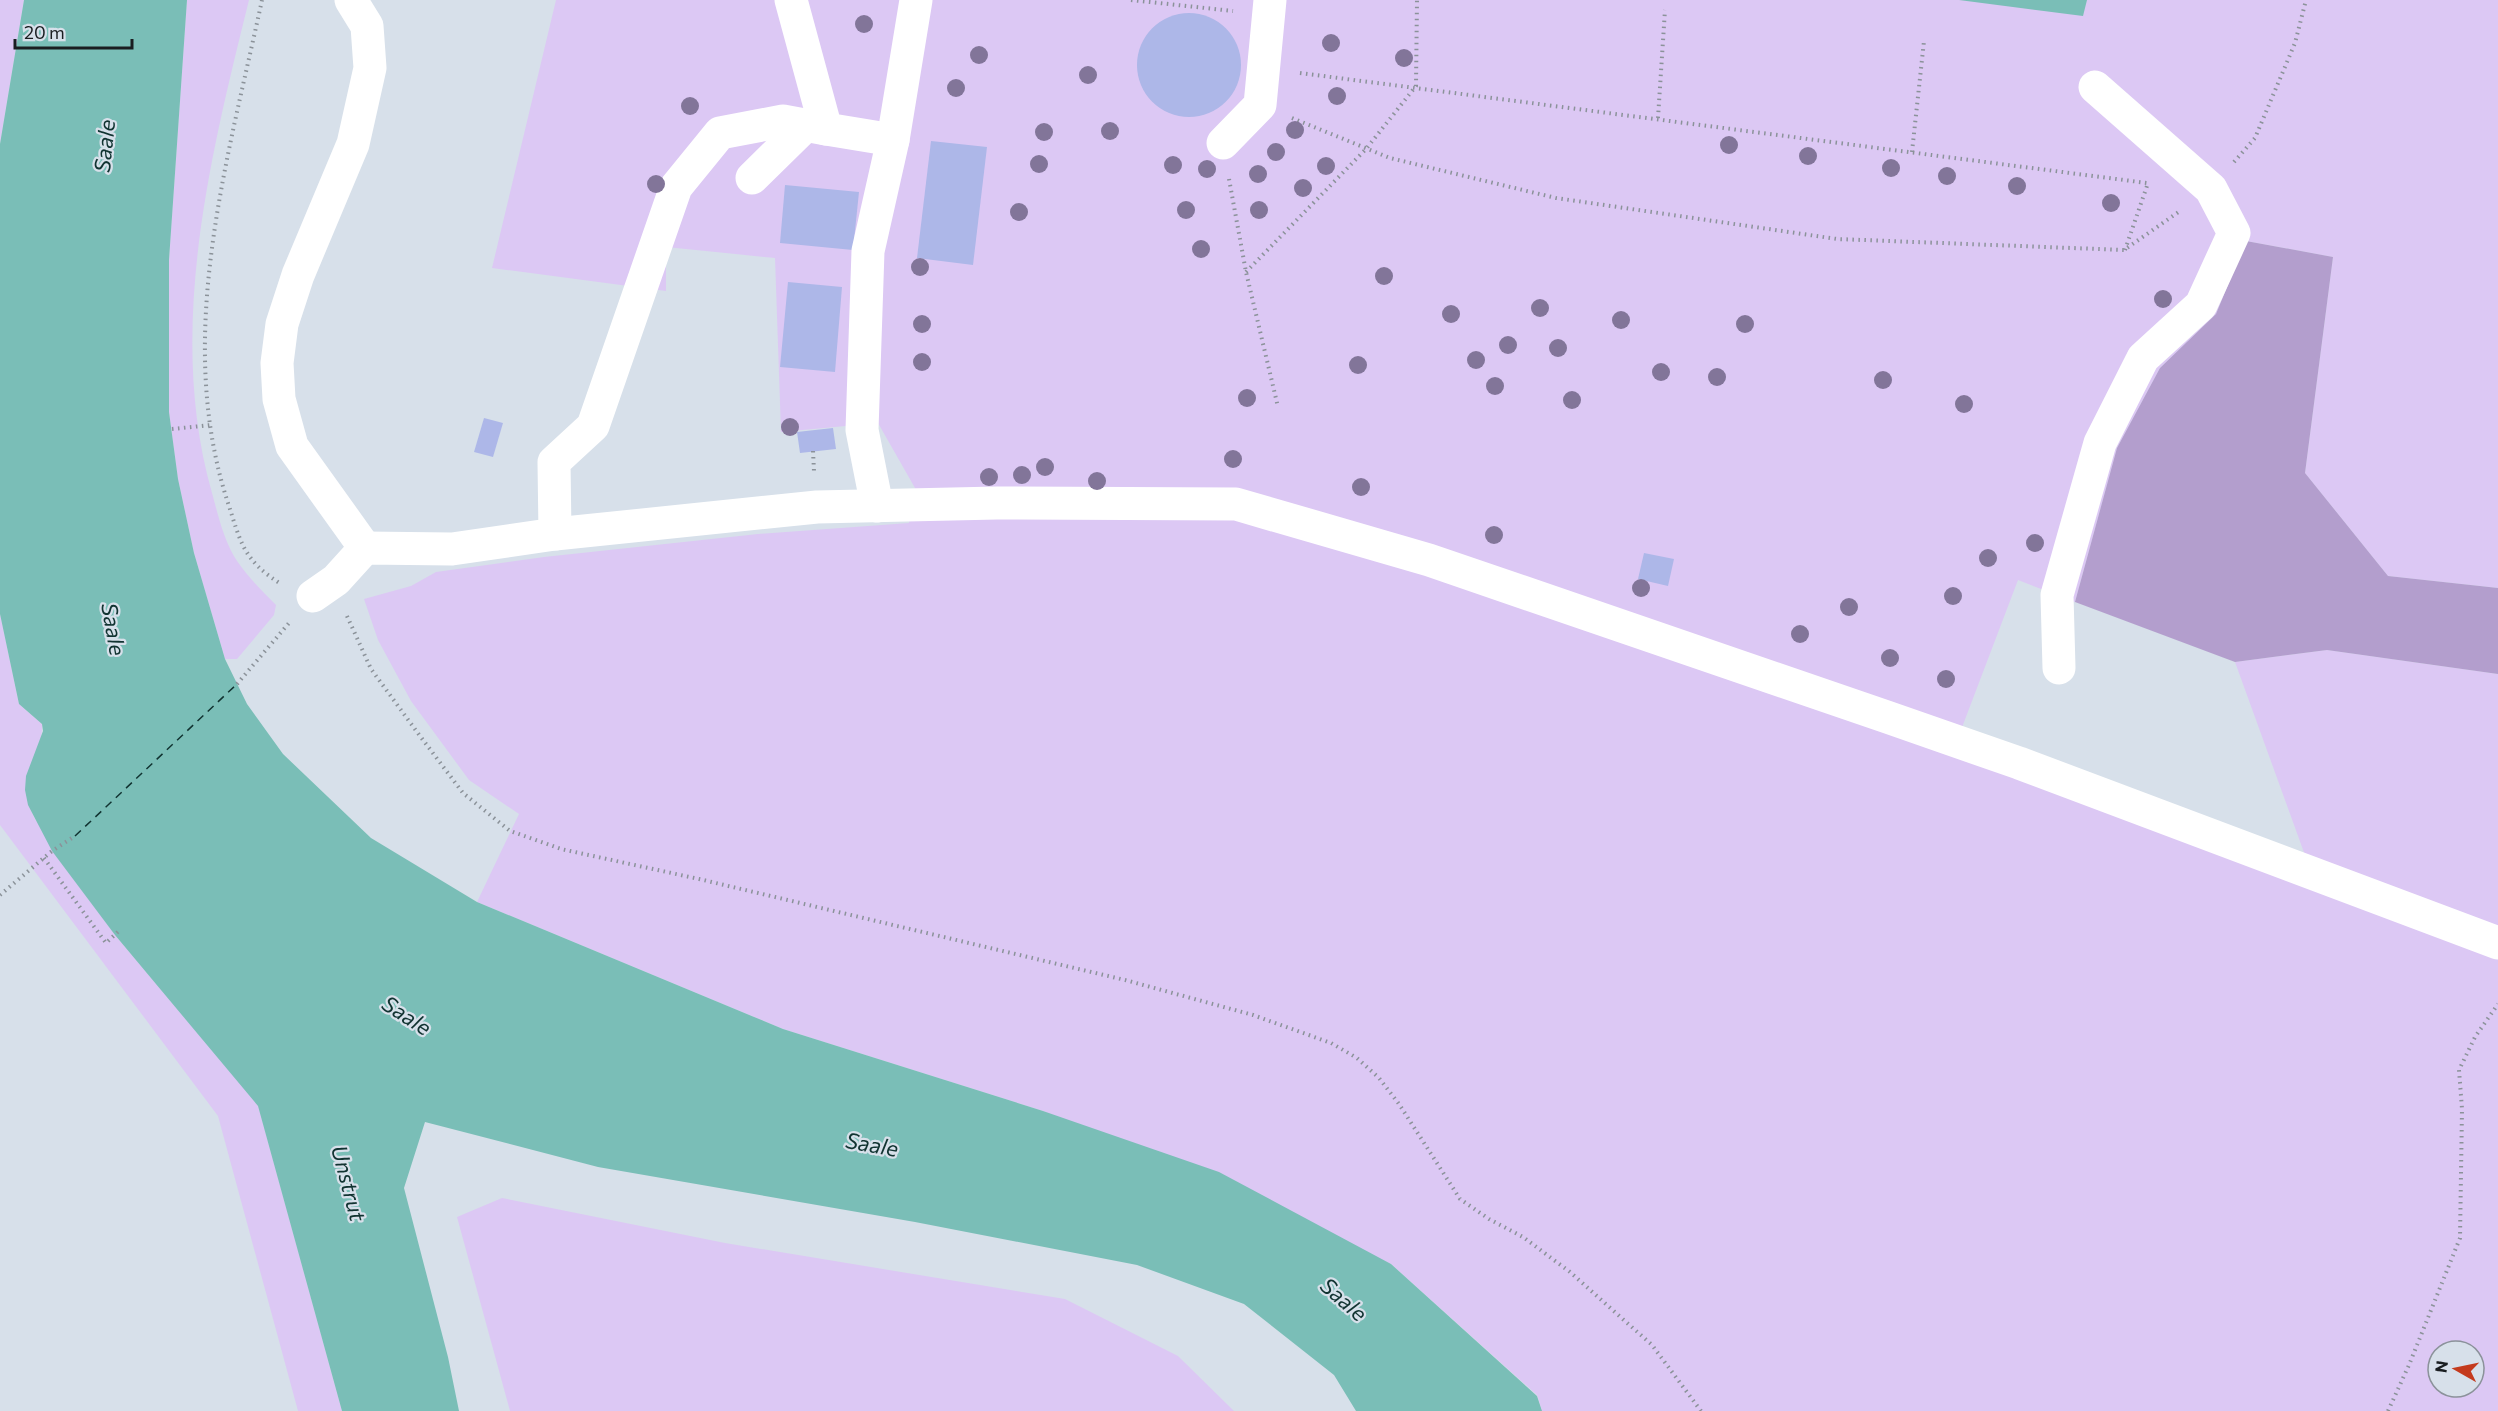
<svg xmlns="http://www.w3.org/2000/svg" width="2498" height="1411" font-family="Commissioner,sans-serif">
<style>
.green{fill:#dcc8f4;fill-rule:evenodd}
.forest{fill:#b39ecd}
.water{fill:#7abeb7}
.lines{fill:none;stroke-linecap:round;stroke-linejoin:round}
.ferry{stroke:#113331;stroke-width:1.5;stroke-dasharray:8 6;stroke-linecap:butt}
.building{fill:#adb7e8}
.path{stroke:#8b9299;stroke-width:4;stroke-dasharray:1.5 4.5;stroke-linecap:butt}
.minor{stroke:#fff;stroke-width:33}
.tree{fill:#827599}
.labels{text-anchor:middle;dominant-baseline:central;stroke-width:4.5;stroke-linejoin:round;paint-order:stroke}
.water-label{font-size:22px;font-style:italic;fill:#113331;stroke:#d7e0ea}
</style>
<rect width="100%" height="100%" fill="#d7e0ea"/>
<g class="green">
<polygon points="0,0 24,0 0,144"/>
<path d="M187 0H249C210 158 166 331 212 493 218 515 224 541 237 561 248 577 262 591 276 605L274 615 237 659H225L194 553 178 479 169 412V260Z"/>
<path d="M556 0H2498V588L2388 576 2305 473 2333 257 2246 241 2216 314 2160 368 2117 448 2075 602 2018 580 1961 730 2306 858 2235 662 2327 650 2498 674V1411H1542L1537 1395 1391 1264 1043 1111 783 1029 477 902 519 814 469 780 411 701 378 640 364 599 411 586 436 572 544 557 758 534 909 523 915 488 878 423 781 432 775 258 666 247V291L492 268ZM2438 1351H2474V1387H2438Z"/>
<path d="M0 614 19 704 42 724C43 764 13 770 35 819L115 935 258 1105 342 1411H298L218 1116 0 825Z"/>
<polygon points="502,1198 725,1243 1065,1299 1178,1356 1234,1411 510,1411 457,1217"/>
</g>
<polygon class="forest" points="2246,241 2333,257 2305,473 2388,576 2498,588 2498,674 2327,650 2235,662 2075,602 2117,448 2160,368 2216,314"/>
<g class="water">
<polygon points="24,0 187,0 169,260 169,412 178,479 194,553 225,659 247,704 283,754 371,838 477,902 783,1029 1043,1111 1219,1172 1391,1264 1537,1396 1542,1411 1356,1411 1334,1375 1244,1304 1137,1265 915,1222 598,1167 425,1122 404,1188 448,1357 459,1411 342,1411 258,1106 115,935 52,851 28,805 25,790 26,776 43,731 42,724 19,704 0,614 0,144"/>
<polygon points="1959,0 2087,0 2083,16"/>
</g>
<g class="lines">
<polyline class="ferry" points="75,836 237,684"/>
</g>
<g class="building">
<circle cx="1189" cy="65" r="52"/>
<polygon points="931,141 987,147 973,265 917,258"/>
<polygon points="785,185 859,192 853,250 780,243"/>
<polygon points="788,282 842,287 835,372 780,367"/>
<polygon points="484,418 503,423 493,457 474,452"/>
<polygon points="833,428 836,449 800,453 797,432"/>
<polygon points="1644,553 1674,559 1668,586 1638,579"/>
</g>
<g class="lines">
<g class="path">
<path d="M262 0C227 163 174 338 228 503 241 543 243 560 281 584"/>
<polyline points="1131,0 1233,11"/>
<polyline points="1300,73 2147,183"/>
<polyline points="1292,118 1390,158 1556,198 1837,239 2124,250 2180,211"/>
<polyline points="1658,118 1665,10"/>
<polyline points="1912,152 1924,41"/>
<polyline points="2234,162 2255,138 2295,43 2306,0"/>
<polyline points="1229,179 1246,272 1278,407"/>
<polyline points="2125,250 2148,183"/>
<polyline points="1246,272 1366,149 1416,86 1417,0"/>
<polyline points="172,429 211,425"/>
<polyline points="813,451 814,471"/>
<polyline points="347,616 371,669 420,736 463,793 510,831 561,849 699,879 1125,980 1253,1015 1331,1043 1357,1058 1379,1078 1399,1104 1460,1199 1489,1219 1523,1237 1570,1272 1652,1345 1701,1411"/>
<polyline points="237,684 289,623"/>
<polyline points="44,858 106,943 121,929"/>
<polyline points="0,895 52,851 75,836"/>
<polyline points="2388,1411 2409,1365 2460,1238 2462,1109 2459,1070 2475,1037 2498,1004"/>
</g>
<g class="minor">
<polyline points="351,0 367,26 370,68 353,144 298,275 282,324 277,363 279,399 292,446 365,548"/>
<polyline points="791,0 826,129 893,140"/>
<polyline points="1223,143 1260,105 1270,0"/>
<polyline points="752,178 805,126"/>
<polyline points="877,506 862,430 868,251 893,140 916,0"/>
<polyline points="555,534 554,462 593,426 676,187 720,133 783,121 826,129"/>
<polyline points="313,596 336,580 365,548 452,549 555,534 817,507 997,503 1236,504 1429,560 1887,717 2019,763 2498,943"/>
<polyline points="2059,668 2057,595 2100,443 2143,358 2201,305 2234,233 2211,189 2095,87"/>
</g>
</g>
<g class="tree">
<circle cx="864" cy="24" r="9"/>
<circle cx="1331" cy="43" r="9"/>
<circle cx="979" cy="55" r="9"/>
<circle cx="1404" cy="58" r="9"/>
<circle cx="1088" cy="75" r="9"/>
<circle cx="956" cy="88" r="9"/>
<circle cx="1337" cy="96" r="9"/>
<circle cx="690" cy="106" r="9"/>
<circle cx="1295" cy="130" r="9"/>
<circle cx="1110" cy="131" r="9"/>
<circle cx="1044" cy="132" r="9"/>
<circle cx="1729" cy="145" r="9"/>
<circle cx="1276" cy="152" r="9"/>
<circle cx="1808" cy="156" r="9"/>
<circle cx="1039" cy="164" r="9"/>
<circle cx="1173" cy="165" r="9"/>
<circle cx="1326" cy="166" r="9"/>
<circle cx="1891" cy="168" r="9"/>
<circle cx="1207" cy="169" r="9"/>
<circle cx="1258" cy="174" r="9"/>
<circle cx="1947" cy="176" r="9"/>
<circle cx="656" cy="184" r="9"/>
<circle cx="2017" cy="186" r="9"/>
<circle cx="1303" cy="188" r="9"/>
<circle cx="2111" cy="203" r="9"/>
<circle cx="1186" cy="210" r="9"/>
<circle cx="1259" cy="210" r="9"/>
<circle cx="1019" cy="212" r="9"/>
<circle cx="1201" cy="249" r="9"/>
<circle cx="920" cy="267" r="9"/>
<circle cx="1384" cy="276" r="9"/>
<circle cx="2163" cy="299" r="9"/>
<circle cx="1540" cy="308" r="9"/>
<circle cx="1451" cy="314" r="9"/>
<circle cx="1621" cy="320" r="9"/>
<circle cx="922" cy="324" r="9"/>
<circle cx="1745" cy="324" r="9"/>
<circle cx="1508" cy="345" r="9"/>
<circle cx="1558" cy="348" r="9"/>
<circle cx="1476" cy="360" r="9"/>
<circle cx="922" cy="362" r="9"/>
<circle cx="1358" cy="365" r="9"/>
<circle cx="1661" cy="372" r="9"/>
<circle cx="1717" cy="377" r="9"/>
<circle cx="1883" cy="380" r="9"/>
<circle cx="1495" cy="386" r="9"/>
<circle cx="1247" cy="398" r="9"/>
<circle cx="1572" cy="400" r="9"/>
<circle cx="1964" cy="404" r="9"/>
<circle cx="790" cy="427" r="9"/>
<circle cx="1233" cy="459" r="9"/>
<circle cx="1045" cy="467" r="9"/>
<circle cx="1022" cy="475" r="9"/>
<circle cx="989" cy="477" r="9"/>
<circle cx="1097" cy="481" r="9"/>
<circle cx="1361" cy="487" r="9"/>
<circle cx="1494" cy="535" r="9"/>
<circle cx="2035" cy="543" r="9"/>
<circle cx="1988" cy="558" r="9"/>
<circle cx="1641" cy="588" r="9"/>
<circle cx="1953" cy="596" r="9"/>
<circle cx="1849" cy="607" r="9"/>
<circle cx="1800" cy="634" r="9"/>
<circle cx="1890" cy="658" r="9"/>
<circle cx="1946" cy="679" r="9"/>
</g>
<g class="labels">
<g class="water-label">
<text transform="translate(104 146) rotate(-84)">Saale</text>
<text transform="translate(114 629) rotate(80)">Saale</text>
<text transform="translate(407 1015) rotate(33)">Saale</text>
<text transform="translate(872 1144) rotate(10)">Saale</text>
<text transform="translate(349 1183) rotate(75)">Unstrut</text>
<text transform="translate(1344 1299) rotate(41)">Saale</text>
</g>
</g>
<g transform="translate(2456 1369) rotate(279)"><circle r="28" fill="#d7e0ea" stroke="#8b929a" stroke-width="1.5"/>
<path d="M0-4.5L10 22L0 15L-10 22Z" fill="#c43a1d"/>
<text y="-9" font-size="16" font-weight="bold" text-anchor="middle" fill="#1a1e21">N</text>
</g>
<path d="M15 39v9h117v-9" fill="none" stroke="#1a1e21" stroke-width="3"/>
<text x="24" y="39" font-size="18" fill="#1a1e21" stroke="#d7e0ea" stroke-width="4.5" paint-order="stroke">20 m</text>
</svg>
